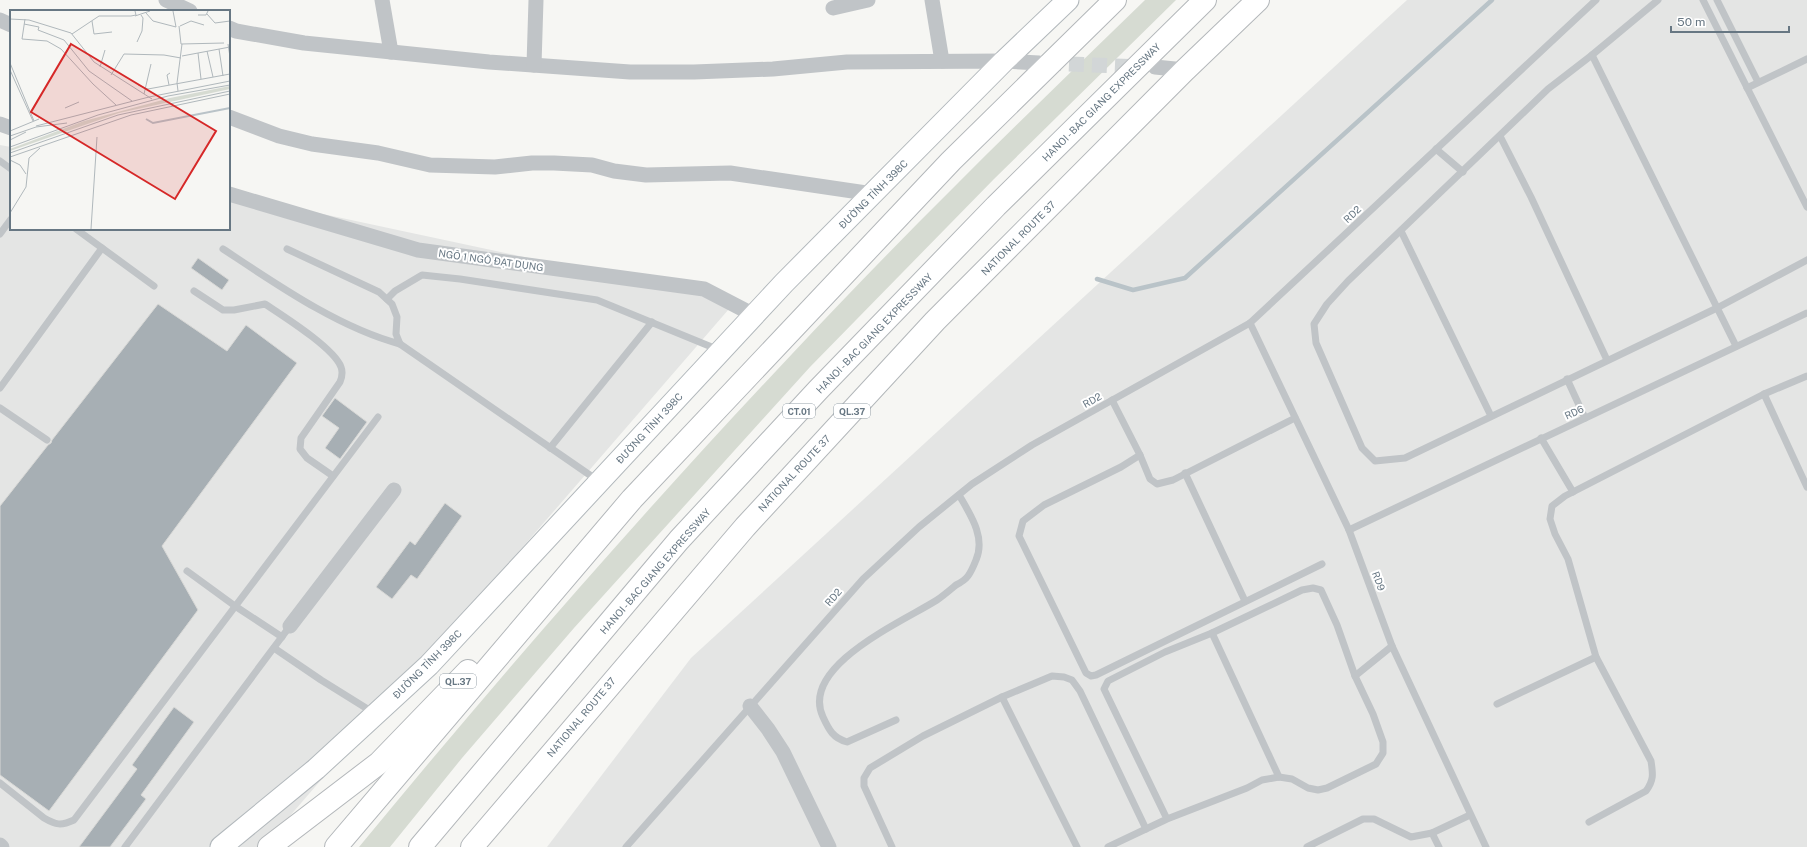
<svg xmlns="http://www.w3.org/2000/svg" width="1807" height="847" font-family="'Public Sans',sans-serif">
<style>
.built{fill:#e4e5e4}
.green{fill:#d6dbd2}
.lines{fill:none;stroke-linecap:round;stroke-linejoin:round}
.stream{stroke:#b9c3c8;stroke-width:4.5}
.building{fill:#a7afb4;stroke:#d8d8d6}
.street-tunnel{stroke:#d2d6d7;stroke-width:15;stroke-dasharray:15 8;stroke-linecap:butt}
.secondary-casing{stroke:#b2b8bc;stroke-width:23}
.highway-casing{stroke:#b3b7ba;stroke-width:24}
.lane{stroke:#c0c4c7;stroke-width:7}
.street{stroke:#c0c4c7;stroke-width:15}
.secondary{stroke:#fff;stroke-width:21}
.highway{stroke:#fff;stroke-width:22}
.labels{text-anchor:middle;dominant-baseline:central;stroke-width:4;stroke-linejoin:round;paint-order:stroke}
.shield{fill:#fff;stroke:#95a0a8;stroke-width:1}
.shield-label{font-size:9px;font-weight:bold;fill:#677783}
.street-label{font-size:10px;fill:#677783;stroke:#fff}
.inset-river{fill:none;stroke:#b9c3c8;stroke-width:2}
.inset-road{fill:none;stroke:#b0b8bc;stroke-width:1}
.view{fill:#d62828;fill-opacity:0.15;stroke:#d62828;stroke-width:2}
.inset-edge{fill:none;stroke:#677783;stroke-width:2}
</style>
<rect width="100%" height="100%" fill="#f6f6f3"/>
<g class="built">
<polygon points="1407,0 1807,0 1807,847 547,847 691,658"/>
<polygon points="0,145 11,147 11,229 229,229 229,194 735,302 263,847 0,847"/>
</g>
<path class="green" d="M1145 0H1176L994 179 810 367 574 628 462 758 390 847H359C498 678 642 513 792 354 906 232 1025 116 1145 0Z"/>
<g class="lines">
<polyline class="stream" points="1097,279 1133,290 1185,278 1492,0"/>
</g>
<g class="building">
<polygon points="198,258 229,280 222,290 191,268"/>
<polygon points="158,304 227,351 246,325 297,363 162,546 198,610 49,811 0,775 0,506 48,445 51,443 52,440"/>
<polygon points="335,398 367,422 340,459 325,448 339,428 322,416"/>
<polygon points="445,503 462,516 417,579 411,575 392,599 376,587 410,541 415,545"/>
<polygon points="174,707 194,722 141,795 146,799 110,847 79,847 137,769 132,765"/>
</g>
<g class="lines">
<polyline class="street-tunnel" points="1046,63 1142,67"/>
<g class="secondary-casing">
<polyline id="secondary" points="221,847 316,769 429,665 784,283 1004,61 1068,0"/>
</g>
<g class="highway-casing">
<g id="highway">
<polyline points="269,847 379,763 468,671"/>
<polyline points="336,847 632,499 951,161 1115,0"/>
<polyline points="420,847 679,540 818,390 996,206 1205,0"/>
<polyline points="472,847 745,527 935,321 1185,70 1258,0"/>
</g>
</g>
<g class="lane">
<polyline points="1658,0 1592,55 1548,89 1348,281 1327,304 1314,324 1316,343 1362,448 1375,461 1405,458 1717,308 1807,260"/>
<polyline points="1703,0 1807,207"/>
<polyline points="1717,0 1758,82"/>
<polyline points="1592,55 1736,346"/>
<polyline points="1747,88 1807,59"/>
<polyline points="1500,136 1531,197 1607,360"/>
<polyline points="1436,149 1463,172"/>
<polyline points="0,161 11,169"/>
<polyline points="76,229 154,286"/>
<polyline points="1401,231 1491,416"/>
<polyline points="0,234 11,219"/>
<path d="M223 249C276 284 339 328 400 344"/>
<polyline points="287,249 379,292 392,304 397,317 396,334 400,344 597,480"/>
<path d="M194 291 223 310H234L265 304C283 316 334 348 341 367 343 372 342 377 340 382L301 438 300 449 307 458 333 476"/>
<polyline points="387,299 395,291 422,275 460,279 597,300 719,350"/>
<polyline points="1250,323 1349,530 1392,646 1486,847"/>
<polyline points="1567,379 1585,418"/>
<polyline points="0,388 102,248"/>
<polyline points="1764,394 1807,487"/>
<polyline points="1112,400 1140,455 1121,467 1044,505 1023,521 1019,536 1086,673 1091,676 1096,675 1322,564"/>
<polyline points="0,408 47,440"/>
<polyline points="1541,438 1573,492"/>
<polyline points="550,448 652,322"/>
<polyline points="1140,455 1150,479 1157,484 1173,480 1295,418"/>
<polyline points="1185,473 1245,601"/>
<polyline points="1349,530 1807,313"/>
<polyline points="187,571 235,606 282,637"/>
<polyline points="1212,633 1279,777"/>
<polyline points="274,648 321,680 374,713"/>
<polyline points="1355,676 1392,646"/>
<polyline points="1002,697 1077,847"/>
<polyline points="1497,704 1596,657"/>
<path d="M896 720 847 742C833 738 829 730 823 717 799 666 904 621 937 600 943 596 950 590 956 585 960 583 965 580 968 576 971 572 974 565 976 560 986 537 970 514 959 495"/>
<path d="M0 783 44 818C56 825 61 826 74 820L378 417"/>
<path d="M1589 822 1646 791C1654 780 1653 774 1651 761L1596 657 1568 559 1555 534 1550 519 1552 506 1565 496 1764 394 1807 376"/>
<polyline points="1432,833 1439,847"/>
<polyline points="125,847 290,626"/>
<polyline points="626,847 863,579 919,527 972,484 1032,445 1250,323 1596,0"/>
<polyline points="892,847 864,786 864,778 870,768 923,736 1002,697 1052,676 1064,677 1072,680 1080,691 1146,829"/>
<polyline points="1108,847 1167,819 1247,788 1262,780 1279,777 1292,779 1308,788 1318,790 1327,788 1376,764 1383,753 1383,742 1373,714 1355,676 1337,625 1321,590 1313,588 1302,590 1212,633 1165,652 1108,681 1104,689 1167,819"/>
<polyline points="1307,847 1363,819 1374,819 1411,837 1432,833 1470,815"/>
</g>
<g class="street">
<polyline points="166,0 190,11"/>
<polyline points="382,0 391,52"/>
<polyline points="932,0 942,61"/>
<polyline points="833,8 868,0"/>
<polyline points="0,20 11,25"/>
<polyline points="229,28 236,31 304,43 489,62 630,72 694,72 773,69 847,62 1004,61 1039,63"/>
<polyline points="534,65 536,0"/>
<polyline points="1155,67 1185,70"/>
<polyline points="229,117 279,136 312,144 378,153 430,165 495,167 532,163 554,163 592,165 614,171 646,175 730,173 873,194"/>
<polyline points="0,124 11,128"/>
<polyline points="229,194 418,250 704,289 754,315"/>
<polyline points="290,626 394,490"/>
<polyline points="750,706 768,729 783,752 829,847"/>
<polyline points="0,845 2,847"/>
</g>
<use href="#secondary" class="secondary"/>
<use href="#highway" class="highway"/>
</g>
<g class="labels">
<g class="shield">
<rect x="783" y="404" width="32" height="14" rx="3"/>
<rect x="834" y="404" width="36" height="14" rx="3"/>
<rect x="440" y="674" width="36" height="14" rx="3"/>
</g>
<g class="shield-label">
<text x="799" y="411">CT.01</text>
<text x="852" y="411">QL.37</text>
<text x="458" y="681">QL.37</text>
</g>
<g class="street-label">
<text transform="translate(1101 102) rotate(-45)">HANOI - BAC GIANG EXPRESSWAY</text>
<text transform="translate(873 194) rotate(-45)">ĐƯỜNG TỈNH 398C</text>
<text transform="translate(1352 214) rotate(-43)">RD2</text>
<text transform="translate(1018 238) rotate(-45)">NATIONAL ROUTE 37</text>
<text transform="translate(491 260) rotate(8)">NGÕ 1 NGÔ ĐẠT DỤNG</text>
<text transform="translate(874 333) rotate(-46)">HANOI - BAC GIANG EXPRESSWAY</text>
<text transform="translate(1092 400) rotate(-29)">RD2</text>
<text transform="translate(1574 412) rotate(-25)">RD6</text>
<text transform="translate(649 428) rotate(-47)">ĐƯỜNG TỈNH 398C</text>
<text transform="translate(794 473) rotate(-47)">NATIONAL ROUTE 37</text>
<text transform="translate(655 571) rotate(-49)">HANOI - BAC GIANG EXPRESSWAY</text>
<text transform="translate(1379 581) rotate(70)">RD9</text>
<text transform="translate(833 597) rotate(-49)">RD2</text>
<text transform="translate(427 664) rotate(-45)">ĐƯỜNG TỈNH 398C</text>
<text transform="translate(581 717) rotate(-50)">NATIONAL ROUTE 37</text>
</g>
</g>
<g transform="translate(10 10)">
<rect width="220" height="220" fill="#f6f6f3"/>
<path d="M220 76V79L109 103 0 141V139L74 111 160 88Z" fill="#d6dbd2"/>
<path class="inset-river" d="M136 109 143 113 220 98"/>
<path class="inset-road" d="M136 3 143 11 166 17 163 1M197 4 205 13 220 11M188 5H196L198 1M125 6 140 1M0 9 19 10 61 23 84 52 142 89M15 9 12 29 37 31 51 39 83 74 106 95M82 11 84 24 102 22M14 14 29 17 28 20 54 30 79 61 122 91M169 16 171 34 214 33M170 16 181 11 194 15M62 24 89 6H121L126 5 125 1M127 32 132 21 133 8 131 5M218 34 220 47M209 39 213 66M197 41 203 67M188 43 191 69M172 46 220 37M0 53 24 111M90 57 95 40M0 60 23 111M101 65 114 44 154 45 171 48M128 75 138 79 220 64M159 75 157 65 160 63M168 81 167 73 172 34M134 84 141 54M55 98 69 92M26 116 139 87 220 71M0 121 29 109M0 126 26 117 57 113M0 130 16 122M0 137 88 105 158 86 220 75M0 143 108 105 220 81M0 147 121 105 220 84M0 150 10 155 16 164M0 203 16 177 19 148 30 138M81 219 87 127"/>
<path class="view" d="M61 34 206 121 165 189 21 102Z"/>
<rect width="220" height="220" class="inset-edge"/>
</g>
<path d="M1671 26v6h118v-6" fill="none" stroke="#677783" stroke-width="2"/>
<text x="1677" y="26" font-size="12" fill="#677783" stroke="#ffffff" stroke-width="3" paint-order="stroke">50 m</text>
</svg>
